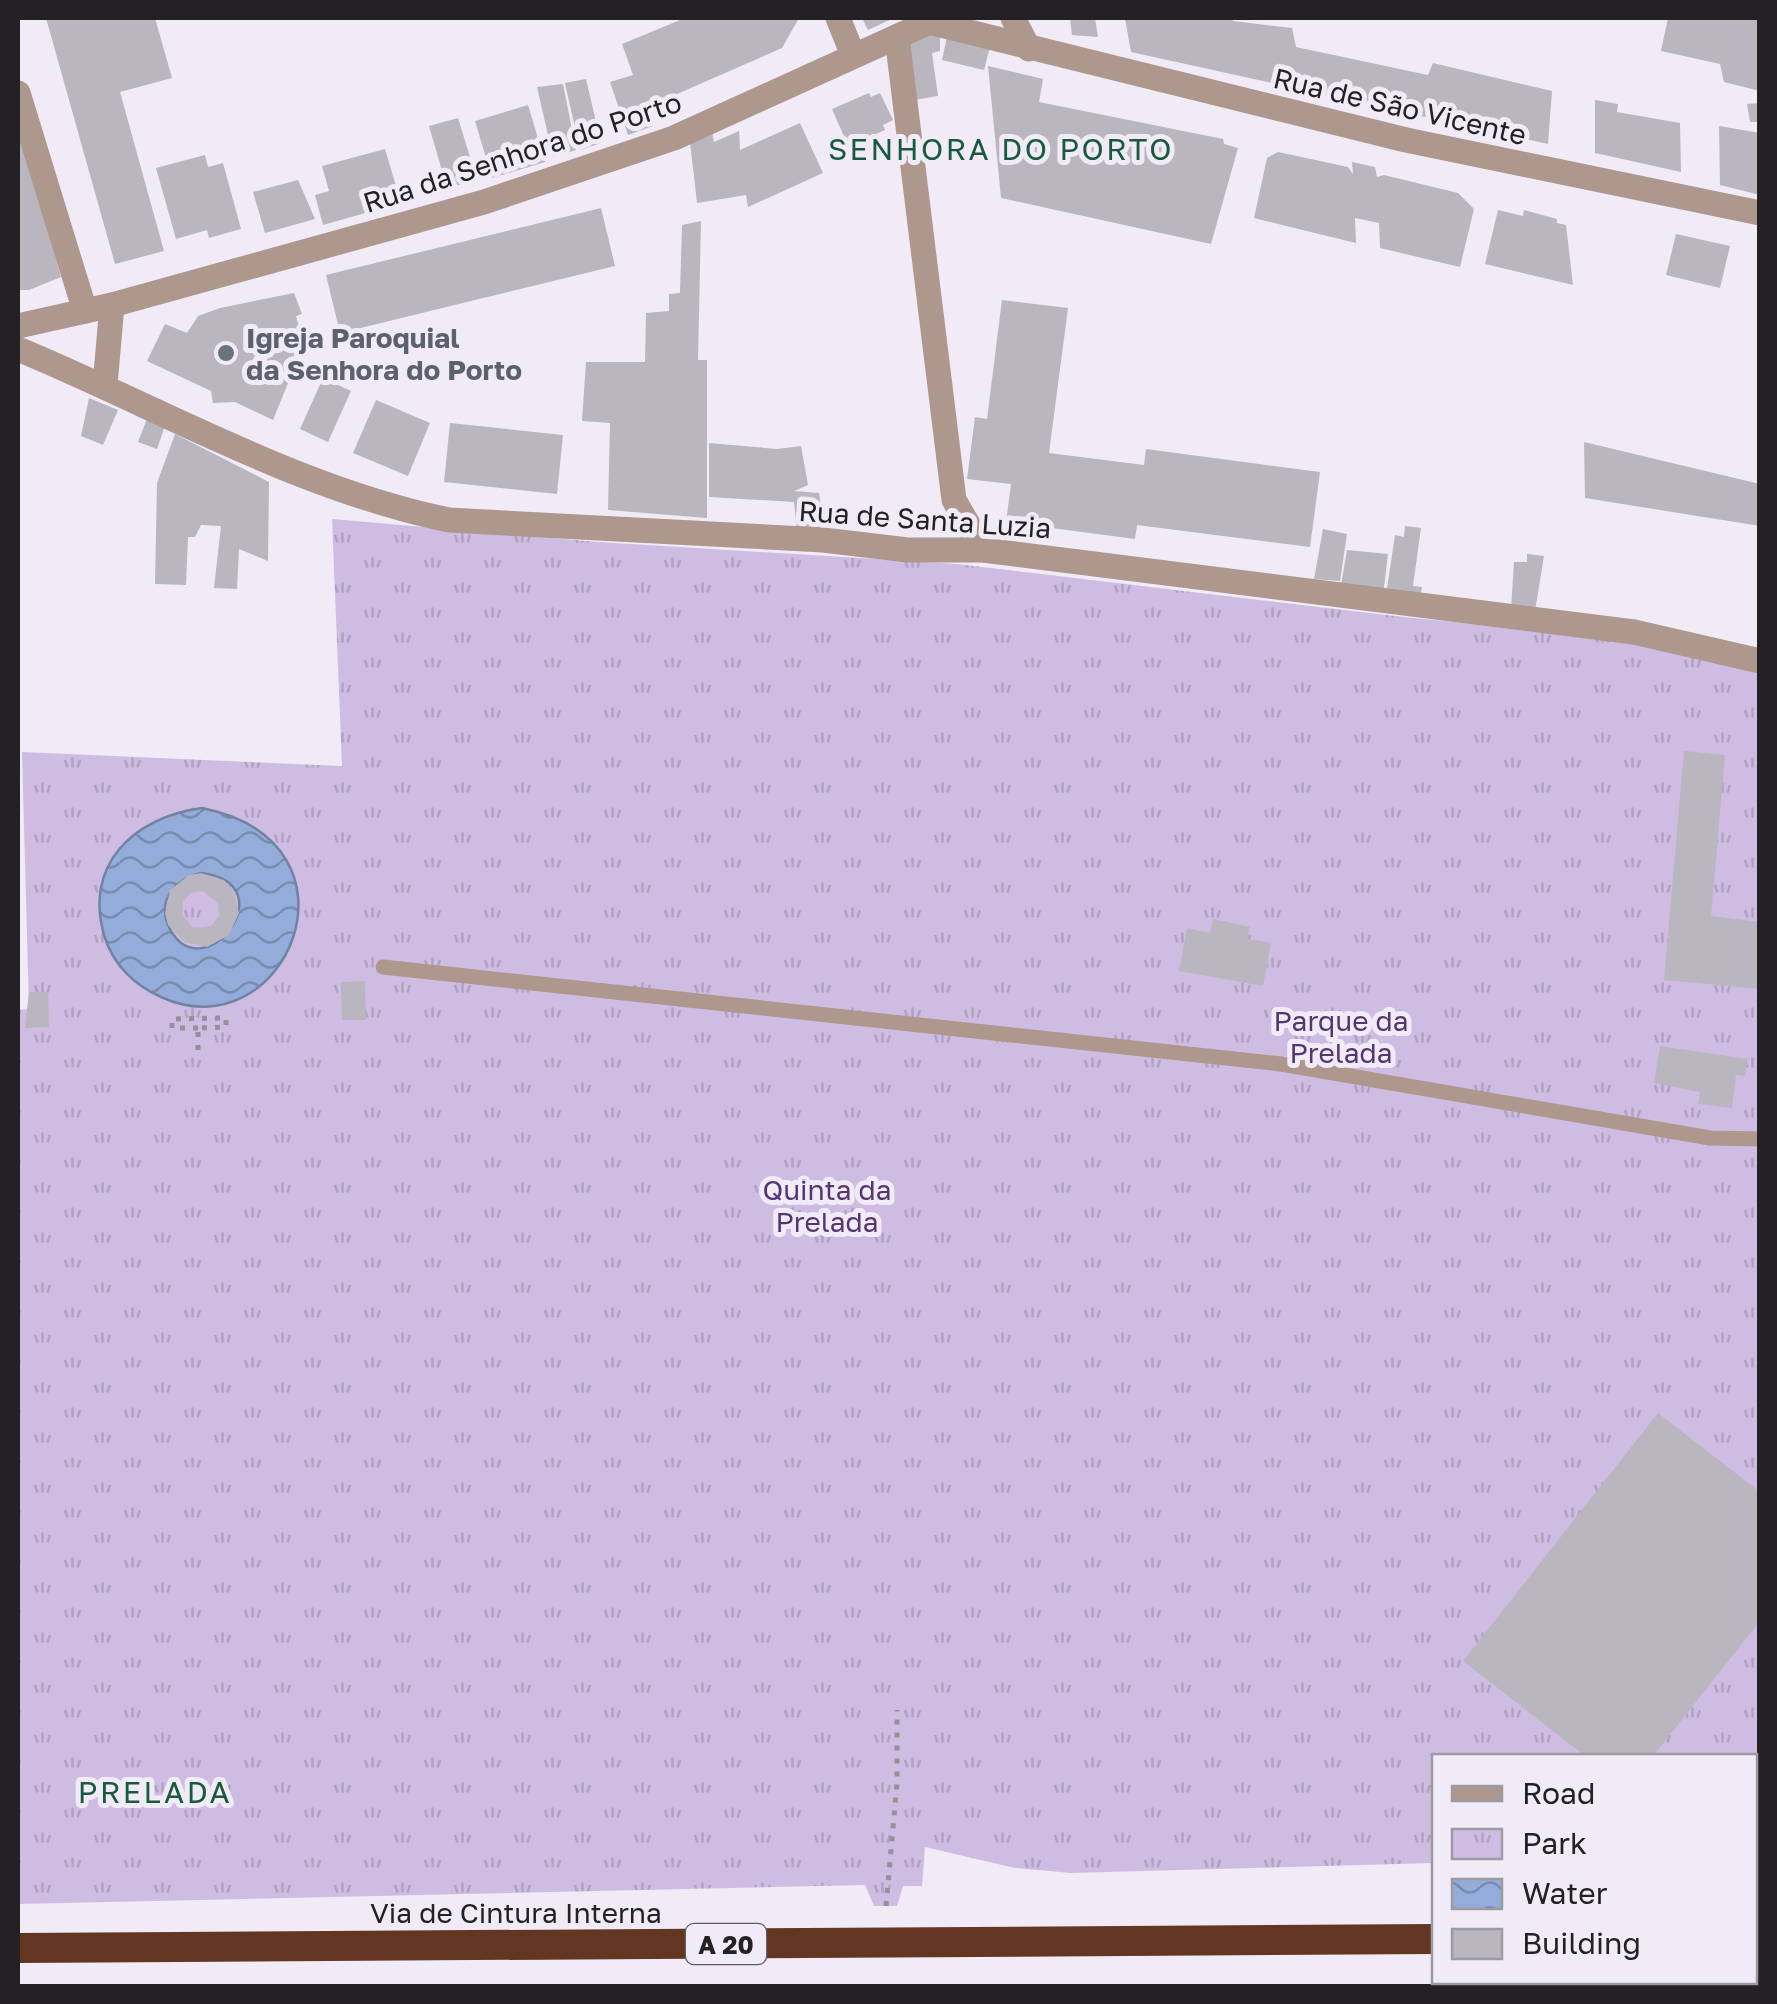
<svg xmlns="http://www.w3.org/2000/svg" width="1777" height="2004" font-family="'Golos Text',sans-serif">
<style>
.park{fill:url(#park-tufts)}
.water{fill:url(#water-waves);stroke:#7282a3;stroke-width:2.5;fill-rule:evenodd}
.building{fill:#bab6bf;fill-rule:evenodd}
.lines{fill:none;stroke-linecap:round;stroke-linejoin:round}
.path{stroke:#959198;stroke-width:5;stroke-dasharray:5 8;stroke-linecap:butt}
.lane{stroke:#ae978c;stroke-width:15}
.street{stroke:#ae978c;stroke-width:25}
.highway{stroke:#623621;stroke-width:30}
.worship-dot{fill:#6b7280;stroke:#f0ebf6;stroke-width:4}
.labels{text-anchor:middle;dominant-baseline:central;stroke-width:10;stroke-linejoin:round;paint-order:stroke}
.shield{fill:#f0ebf6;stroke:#605e63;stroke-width:2.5}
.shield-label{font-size:25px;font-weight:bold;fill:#232124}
.street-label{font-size:28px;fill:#232124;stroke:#f0ebf6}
.worship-label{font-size:28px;font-weight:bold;fill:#5b616d;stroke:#f0ebf6;text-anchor:start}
.park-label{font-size:28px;fill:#553671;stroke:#f0ebf6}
.neighbourhood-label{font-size:30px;letter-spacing:2.5px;fill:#195a3e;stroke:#f0ebf6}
</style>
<defs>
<pattern id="park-tufts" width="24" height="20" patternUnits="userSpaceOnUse" patternTransform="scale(2.5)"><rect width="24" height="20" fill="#cfbce2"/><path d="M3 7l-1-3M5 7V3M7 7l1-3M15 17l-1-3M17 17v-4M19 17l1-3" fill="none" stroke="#b1a1c2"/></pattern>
<pattern id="water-waves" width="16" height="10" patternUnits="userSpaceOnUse" patternTransform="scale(2.5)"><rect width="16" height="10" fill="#94acd9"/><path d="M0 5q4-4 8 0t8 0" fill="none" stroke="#788cb0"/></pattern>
</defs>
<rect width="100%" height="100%" fill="#f0ebf6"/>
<polygon class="park" points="332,519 598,542 957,564 1403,617 1627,638 1759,667 1759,1867 1754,1867 1754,1756 1434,1756 1434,1863 1071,1873 1015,1868 925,1847 922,1886 903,1886 897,1906 874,1906 865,1885 18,1904 18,1010 29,1009 22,752 342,766"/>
<path class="water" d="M202 808C376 843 285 1054 161 997 136 986 114 966 105 938 82 865 134 817 202 808ZM201 873C290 884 200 996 168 925 157 899 177 878 201 873Z"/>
<g class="building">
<polygon points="46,18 155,18 172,78 120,92 164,251 115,264"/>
<polygon points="685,18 799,18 782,48 645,108 653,126 628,135 610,82 633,75 622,44"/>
<polygon points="862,18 894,18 868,30"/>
<polygon points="1070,18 1095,18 1098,37 1072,35"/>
<polygon points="1125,18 1232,18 1233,21 1292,28 1296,47 1428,75 1433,63 1552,91 1548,144 1131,52"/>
<polygon points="1668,18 1760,20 1760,91 1724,82 1720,64 1661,51"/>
<polygon points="930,32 940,34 940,51 932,53 938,96 914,100 905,44"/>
<polygon points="947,37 990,47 984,70 942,60"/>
<polygon points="988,66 1043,79 1039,102 1223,139 1224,144 1238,148 1211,244 1001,198"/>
<polygon points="586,79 601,143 580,150 565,83"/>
<polygon points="563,84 576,150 553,157 537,87"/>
<polygon points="869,93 871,97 880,93 893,120 883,125 885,130 865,139 867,143 850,150 832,109"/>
<polygon points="1595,100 1618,104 1617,112 1680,123 1681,172 1595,153"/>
<polygon points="1760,103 1760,122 1750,122 1747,104"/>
<polygon points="528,105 545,162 492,178 475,121"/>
<polygon points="458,118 477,180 447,188 429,126"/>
<polygon points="800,123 823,173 748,207 746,195 697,203 690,142 712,132 714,142 739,131 740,150"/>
<polygon points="19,125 61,277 29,290 18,290"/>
<polygon points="1719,126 1760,133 1760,195 1720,185"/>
<polygon points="385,149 401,203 323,225 315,195 329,191 322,166"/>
<polygon points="1278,152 1348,167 1353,174 1352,162 1375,167 1377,177 1384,175 1458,193 1474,209 1460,267 1380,248 1379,223 1355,218 1356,243 1254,218 1267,158"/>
<polygon points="205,155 208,167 223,163 241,229 209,238 207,230 176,239 156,168"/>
<polygon points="298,180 315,219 265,233 253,192"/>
<polygon points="601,208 615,266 340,333 326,275"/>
<polygon points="1498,210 1523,216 1524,210 1557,219 1557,223 1566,225 1573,285 1485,264"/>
<polygon points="701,221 698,360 707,360 707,518 608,510 610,423 582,421 586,362 645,362 646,313 669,311 669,294 680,293 682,225"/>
<polygon points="1676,234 1730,246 1720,288 1666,275"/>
<polygon points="294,293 302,314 296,316 304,344 273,420 235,402 213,403 211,391 147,361 165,324 187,333 198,316 220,308"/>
<polygon points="1002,300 1068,308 1049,453 1144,465 1146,449 1320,472 1310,547 1137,525 1135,539 1006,522 1011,484 967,479 975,417 987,419"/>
<polygon points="323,378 351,391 328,442 300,429"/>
<polygon points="89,398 118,410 103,445 81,436"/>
<polygon points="376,400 430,423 408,476 353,453"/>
<polygon points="148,416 166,423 157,449 138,442"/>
<polygon points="450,423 563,435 557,494 444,482"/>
<polygon points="175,434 269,482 268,561 239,549 237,589 214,588 221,526 201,525 195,537 188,537 186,585 155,584 157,483"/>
<polygon points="1584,442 1760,484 1760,526 1585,498"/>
<polygon points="709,443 777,449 801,446 808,485 794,491 819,493 825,534 797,530 794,502 709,497"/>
<polygon points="1405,526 1421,528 1413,586 1422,587 1420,600 1386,595 1395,535 1404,537"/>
<polygon points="1323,529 1347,534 1340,581 1314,579"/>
<polygon points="1347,550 1388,554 1383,596 1340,591"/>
<polygon points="1527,554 1544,556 1535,611 1511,609 1514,562 1527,562"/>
<polygon points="1684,751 1725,755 1711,916 1760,922 1760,989 1664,980"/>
<path d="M201 873 224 880 233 890 239 913 229 935 207 947 184 942 168 925 165 913 170 890 189 875ZM203 891 218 903 219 916 211 926 193 928 182 914 183 902 191 893Z"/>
<polygon points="1213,919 1250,927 1248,939 1271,943 1263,986 1179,971 1187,928 1210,933"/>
<polygon points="365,981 366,1020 342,1020 341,982"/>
<polygon points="29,992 48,992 49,1027 25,1028"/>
<polygon points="1660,1046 1747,1059 1745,1076 1736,1075 1732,1108 1698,1104 1700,1092 1654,1083"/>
<polygon points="1658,1413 1760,1492 1760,1621 1653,1756 1585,1756 1463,1661"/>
</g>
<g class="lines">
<g class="path">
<polyline points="198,1028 172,1028 172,1019 226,1018 226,1027 198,1028 198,1057"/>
<polyline points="886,1906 897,1783 897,1710"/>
</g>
<polyline class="lane" points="383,967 1281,1064 1710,1138 1760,1139"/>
<g class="street">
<polyline points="838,18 853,55"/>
<polyline points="1013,18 1029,49"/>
<polyline points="929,22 1406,140 1760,213"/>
<polyline points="897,37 954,500 983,550"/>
<polyline points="18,93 85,311"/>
<polyline points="18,326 112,305 484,202 674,138 938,18"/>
<path d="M18 349C160 408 298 489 449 520L823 540 908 550H983L1634 632 1760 661"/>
<polyline points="105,385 112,305"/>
</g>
<g class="highway">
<polyline points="18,1948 1434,1939"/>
<polyline points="1754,1964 1760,1964"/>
</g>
</g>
<circle class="worship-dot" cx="226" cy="353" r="10"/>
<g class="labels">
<rect class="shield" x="686" y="1924" width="80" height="40" rx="8"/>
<g class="shield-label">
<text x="726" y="1944">A 20</text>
</g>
<g class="street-label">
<text transform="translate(1400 106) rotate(13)">Rua de São Vicente</text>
<text transform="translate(522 152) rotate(-18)">Rua da Senhora do Porto</text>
<text transform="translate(925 519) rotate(4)">Rua de Santa Luzia</text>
<text x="516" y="1912">Via de Cintura Interna</text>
</g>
<g class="worship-label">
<text x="246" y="337">Igreja Paroquial<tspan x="246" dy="32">da Senhora do Porto</tspan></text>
</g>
<g class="park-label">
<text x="1341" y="1020">Parque da<tspan x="1341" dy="32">Prelada</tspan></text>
<text x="827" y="1189">Quinta da<tspan x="827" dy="32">Prelada</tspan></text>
</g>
<g class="neighbourhood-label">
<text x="1001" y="149">SENHORA DO PORTO</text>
<text x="155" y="1792">PRELADA</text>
</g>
</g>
<rect width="1777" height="2004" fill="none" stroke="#232124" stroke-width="40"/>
<rect x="1432" y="1754" width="325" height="230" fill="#f0ebf6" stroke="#9e9aa2" stroke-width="2.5"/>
<rect x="1452" y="1786" width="50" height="15" fill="#ae978c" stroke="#9e9aa2" stroke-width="2.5"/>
<text x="1522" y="1804" font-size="30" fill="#232124">Road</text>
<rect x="1452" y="1829" width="50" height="30" fill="url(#park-tufts)" stroke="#9e9aa2" stroke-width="2.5"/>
<text x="1522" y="1854" font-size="30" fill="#232124">Park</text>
<rect x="1452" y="1879" width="50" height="30" fill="url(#water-waves)" stroke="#9e9aa2" stroke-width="2.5"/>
<text x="1522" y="1904" font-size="30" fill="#232124">Water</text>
<rect x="1452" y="1929" width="50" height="30" fill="#bab6bf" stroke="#9e9aa2" stroke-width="2.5"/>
<text x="1522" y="1954" font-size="30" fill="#232124">Building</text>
</svg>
